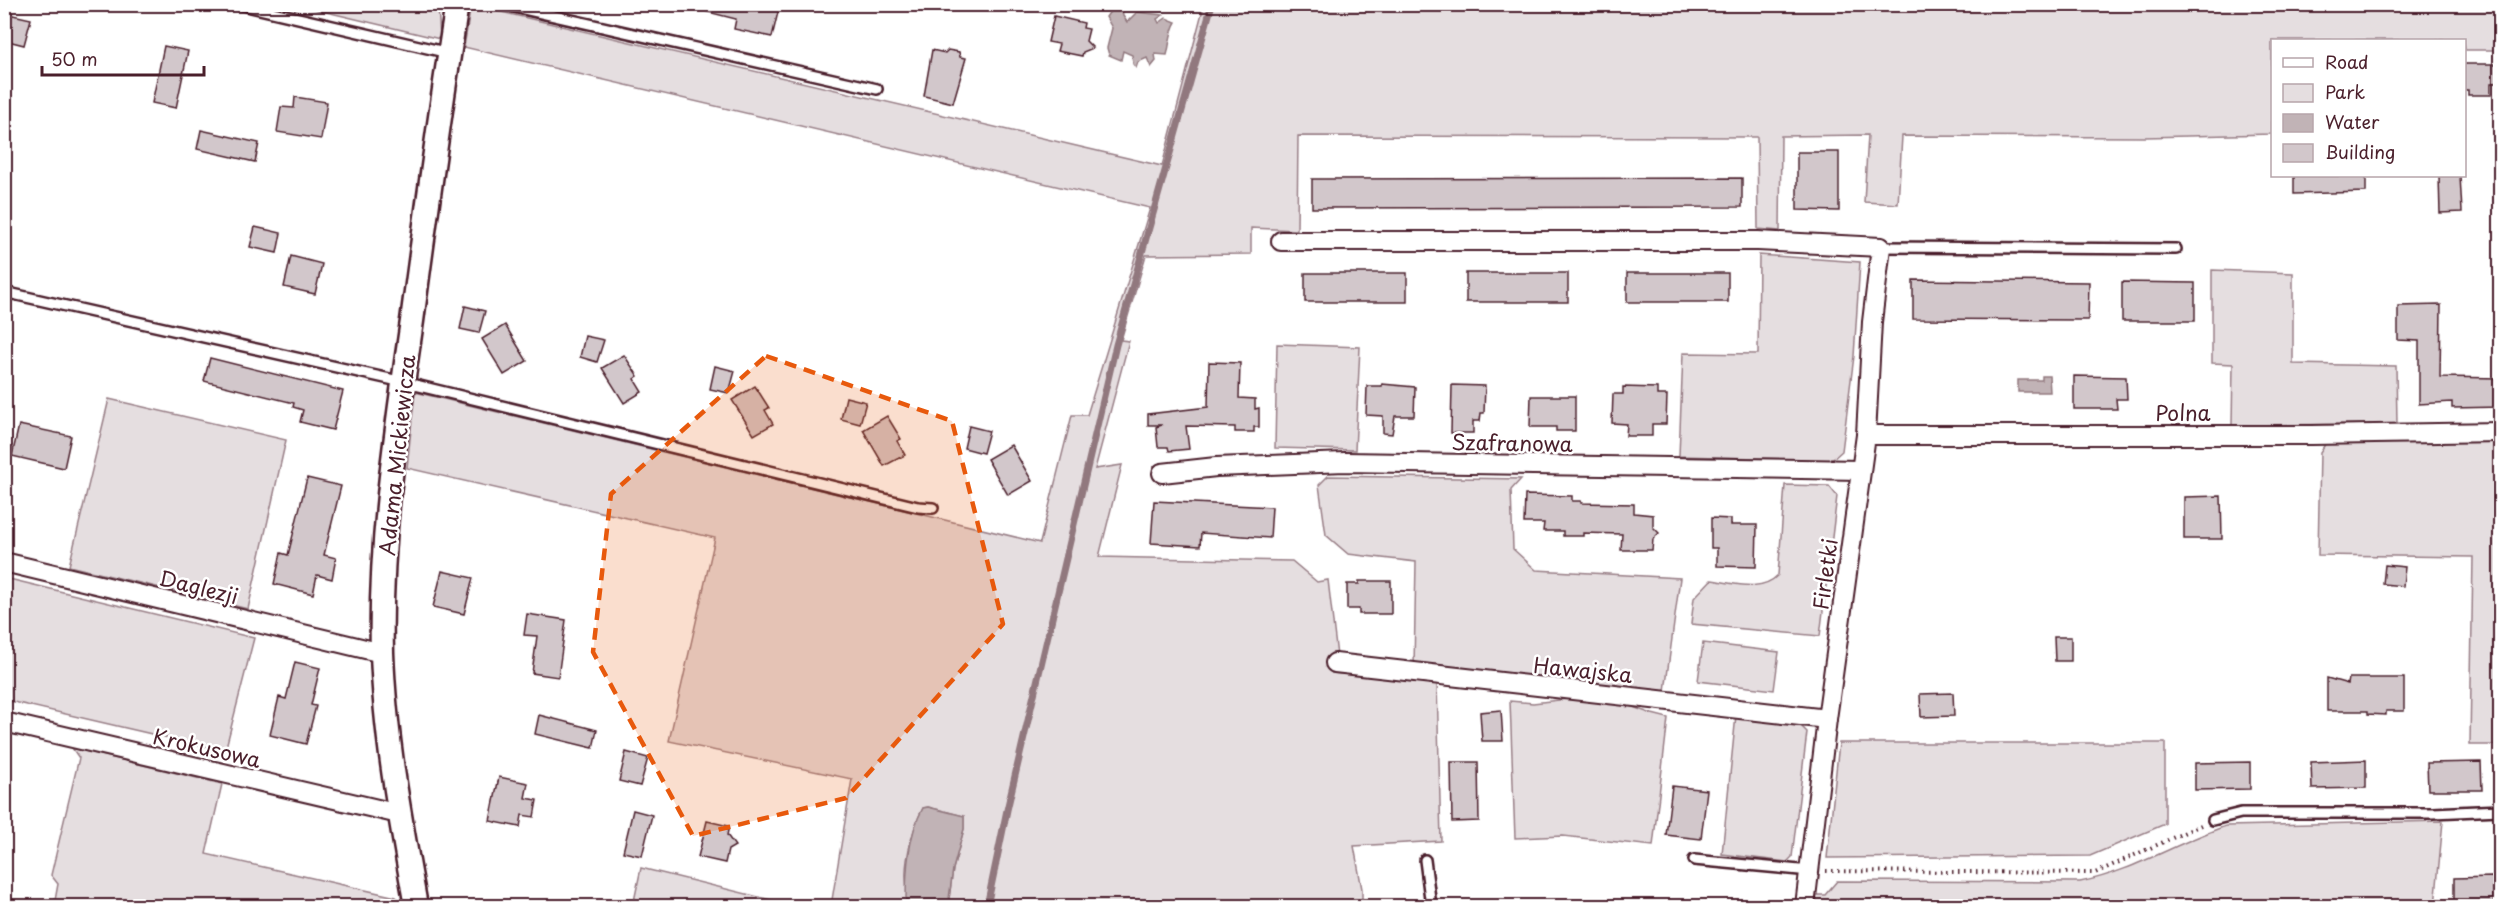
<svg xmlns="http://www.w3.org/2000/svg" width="2505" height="911" font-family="'Playpen Sans',sans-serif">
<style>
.green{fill:#e5dee0;stroke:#987e86;stroke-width:1.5}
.water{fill:#c1b3b6;stroke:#91787e;stroke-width:1.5}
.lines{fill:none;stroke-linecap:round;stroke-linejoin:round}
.stream{stroke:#91787e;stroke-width:7}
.building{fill:#d2c7cb;stroke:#4a1f2b;stroke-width:1.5}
.service-casing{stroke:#4a1f2b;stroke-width:14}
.minor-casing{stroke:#4a1f2b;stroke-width:22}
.tertiary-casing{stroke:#4a1f2b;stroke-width:27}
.path{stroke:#4a1f2b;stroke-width:4;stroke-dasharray:1.5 4.5;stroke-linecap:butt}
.service{stroke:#fff;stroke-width:9}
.minor{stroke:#fff;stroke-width:18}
.tertiary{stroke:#fff;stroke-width:22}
.marked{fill:#e8590c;fill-opacity:0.2;stroke:#e8590c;stroke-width:4.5;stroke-dasharray:12 8;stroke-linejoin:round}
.labels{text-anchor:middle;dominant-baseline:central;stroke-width:5;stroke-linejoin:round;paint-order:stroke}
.street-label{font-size:21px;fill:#4a1f2b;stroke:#fff}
</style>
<rect width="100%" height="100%" fill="#fff"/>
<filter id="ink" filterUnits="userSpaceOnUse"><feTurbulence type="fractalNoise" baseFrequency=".0167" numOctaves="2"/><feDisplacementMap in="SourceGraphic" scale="12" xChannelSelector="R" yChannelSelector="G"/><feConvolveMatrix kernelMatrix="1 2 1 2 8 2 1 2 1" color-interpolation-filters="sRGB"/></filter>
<g filter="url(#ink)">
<g class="green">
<polygon points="297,5 438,5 440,39"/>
<path d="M471 5 1162 166 1204 5H2500V50H2465L2464 40H2272V134L2145 137 1902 136 1898 204 1864 202 1868 135 1781 136 1780 231 1758 229 1757 137 1298 136 1297 230 1251 228V254L1146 255 1121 340 1129 341 1095 469 1122 465 1099 557 1292 561 1317 582 1328 580 1337 656 1332 673 1437 683 1441 841 1354 846 1362 889V906H948L953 869 964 829V816L928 807 923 808C914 824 905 859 906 877 906 886 909 896 910 905L914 906H831L852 779 669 741 715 538 407 468 415 392 1040 543 1072 415H1087L1150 208 464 47Z"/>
<polygon points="1759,255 1860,262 1854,356 1842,451 1832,460 1679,456 1683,353 1758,354"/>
<polygon points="2212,270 2293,273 2293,364 2396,366 2397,424 2232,425 2233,364 2212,363"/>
<polygon points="1277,344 1360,347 1355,450 1275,448"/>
<polygon points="109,399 286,440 248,609 69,566"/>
<polygon points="2500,442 2500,745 2470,745 2473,557 2318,555 2320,452 2326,443"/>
<polygon points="1328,476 1521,479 1511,490 1513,549 1536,570 1680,578 1665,691 1414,667 1416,562 1348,554 1326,535 1319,485"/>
<path d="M1785 485 1829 486 1837 496 1820 636 1691 624 1694 598 1711 580C1734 583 1761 593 1778 575Z"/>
<polygon points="5,578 254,638 225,751 5,700"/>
<polygon points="1703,643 1779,652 1774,690 1698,681"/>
<polygon points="1576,698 1611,699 1652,714 1668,718 1653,846 1563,836 1515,838 1510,701 1533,703"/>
<polygon points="1736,715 1797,722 1807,732 1792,857 1787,862 1722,854"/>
<polygon points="1839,743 2165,743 2165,824 2090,856 1827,858"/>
<polygon points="72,748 222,784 206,854 396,897 398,906 54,906 58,884 51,875 79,758"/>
<path d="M2443 821 2435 906H1814L1815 895H1825L1837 881 2080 882C2131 872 2176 843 2226 826Z"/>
<polygon points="641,868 795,906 633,906"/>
</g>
<g class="water">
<path d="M1113 7 1122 8 1123 16 1127 22 1137 12 1163 15 1157 19 1159 23 1166 18 1176 22C1170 31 1170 44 1167 55L1155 54 1156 61 1151 67 1147 58 1138 62 1136 68 1133 64 1132 55 1123 51 1121 60 1109 55 1107 48 1112 28 1106 17Z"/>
<polygon points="2042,376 2049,376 2050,392 2018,392 2018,380 2042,380"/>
<path d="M928 807 964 816V829L953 869 948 906H914L906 901C906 871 908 835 923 808Z"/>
</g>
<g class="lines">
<polyline class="stream" points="987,906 1007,810 1116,345 1212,4"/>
</g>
<g class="building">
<polygon points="705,4 763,4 779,8 772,37 734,29 736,19 704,11"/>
<polygon points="4,13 31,19 24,45 4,40"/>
<polygon points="1054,16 1084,23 1083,28 1089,29 1086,41 1093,48 1083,52 1082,56 1057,51 1059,44 1048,42"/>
<polygon points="164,46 188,51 176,108 152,103"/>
<polygon points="932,50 945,53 948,50 959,52 960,57 966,58 953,103 924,96"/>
<polygon points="2464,64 2499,64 2499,83 2491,83 2491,95 2468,95 2468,90 2464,90"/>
<polygon points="295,97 327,102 321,139 277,132 281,107 294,108"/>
<polygon points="201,130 259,143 255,162 197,149"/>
<polygon points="1797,152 1839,152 1839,211 1797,210"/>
<polygon points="2294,176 2366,176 2366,192 2294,194"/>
<polygon points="2439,176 2460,176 2462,212 2440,213"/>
<polygon points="1742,178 1742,207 1312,208 1312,179"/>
<polygon points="255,227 281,233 277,253 250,247"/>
<polygon points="291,256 322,264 315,294 284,287"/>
<rect x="1305" y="273" width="102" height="29"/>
<rect x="1466" y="273" width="102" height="29"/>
<rect x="1627" y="273" width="101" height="29"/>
<polygon points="1913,280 2089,282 2088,320 1913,319"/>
<polygon points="2122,282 2195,283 2195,321 2122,321"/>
<polygon points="2441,305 2440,377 2500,378 2500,407 2452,408 2452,402 2419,404 2419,341 2398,340 2398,306"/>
<polygon points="465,306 485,311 479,333 460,329"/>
<polygon points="505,325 527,361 504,375 482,339"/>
<polygon points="585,336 604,340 597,362 580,357"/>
<polygon points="624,355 638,376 634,379 642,392 624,403 602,368"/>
<polygon points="210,358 343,391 333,430 300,422 303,410 293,407 294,403 204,381"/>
<polygon points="1209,362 1240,363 1239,398 1255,399 1255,409 1259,408 1259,427 1254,427 1254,432 1235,432 1235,427 1186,426 1189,449 1169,451 1168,447 1158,447 1156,427 1162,425 1148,425 1148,414 1208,407"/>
<polygon points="715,366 735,371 729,393 710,389"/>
<polygon points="2074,376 2126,377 2127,399 2116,399 2117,409 2074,409"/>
<polygon points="1382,384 1415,387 1414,416 1395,416 1392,434 1383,433 1383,416 1366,415 1367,386 1382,386"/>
<polygon points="1452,385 1485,386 1484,413 1481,413 1480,421 1473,421 1473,433 1451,433"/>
<polygon points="755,386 769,408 765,410 773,424 754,435 732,400"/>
<polygon points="1623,387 1657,388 1657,395 1667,395 1666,424 1652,424 1652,436 1626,436 1627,424 1612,423 1613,394 1623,394"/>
<polygon points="1531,396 1575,396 1575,431 1556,431 1556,427 1530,427"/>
<polygon points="846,397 866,402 860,424 841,419"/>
<polygon points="887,416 901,439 897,441 905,455 884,466 863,430"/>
<polygon points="19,425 71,436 64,468 12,456"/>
<polygon points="969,426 989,431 983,453 964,448"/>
<polygon points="1011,445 1032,481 1008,495 987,459"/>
<polygon points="307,478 341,486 324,555 336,558 332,579 317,575 313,594 274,584 281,553 288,555"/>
<polygon points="1525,495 1572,496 1572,501 1581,501 1581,503 1634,504 1634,513 1653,515 1653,527 1659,533 1653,539 1652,550 1621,550 1622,534 1583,533 1583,536 1563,536 1563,531 1543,531 1544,523 1524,523"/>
<polygon points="2221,496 2222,539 2184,539 2184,497"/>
<polygon points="1154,501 1272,507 1270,538 1201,533 1200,546 1151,543"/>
<polygon points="1711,518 1731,519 1731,525 1757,525 1756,567 1717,566 1717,548 1711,548"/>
<polygon points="2385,565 2405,567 2403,586 2383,584"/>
<polygon points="442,571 473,578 464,614 433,607"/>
<polygon points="1359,581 1391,581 1391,614 1359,614 1359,609 1347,609 1347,584 1359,584"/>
<polygon points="527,614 566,620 558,677 532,673 537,636 524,635"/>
<polygon points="2054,637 2071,637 2071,661 2055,661"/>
<polygon points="295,662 320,668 311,705 316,706 306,744 270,735 279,697 286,699"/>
<polygon points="2327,678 2348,684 2349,678 2404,678 2404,711 2386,711 2386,715 2368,714 2368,711 2327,711"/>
<polygon points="1953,693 1954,716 1921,717 1920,694"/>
<polygon points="1501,710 1503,741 1482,741 1480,712"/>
<polygon points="539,715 597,730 593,748 535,734"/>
<polygon points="626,752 648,758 640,786 619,781"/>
<polygon points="2366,760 2366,788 2312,789 2311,762"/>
<polygon points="1451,762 1478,762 1479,821 1452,822"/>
<polygon points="2250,762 2250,789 2195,790 2195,763"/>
<polygon points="2481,762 2482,790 2428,790 2427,763"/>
<polygon points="499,777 528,783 525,798 537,800 534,817 522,815 520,827 490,821"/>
<polygon points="1672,786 1707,790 1701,839 1666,835"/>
<polygon points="633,810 652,815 642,856 623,852"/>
<polygon points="707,821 729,826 727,835 735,846 728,850 725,863 698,857"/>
<polygon points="2493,877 2494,906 2454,906 2454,878"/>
</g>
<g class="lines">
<g class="service-casing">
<g id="service">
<polyline points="238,4 449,53"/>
<polyline points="501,4 877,89"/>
<polyline points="1881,247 2176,249"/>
<polyline points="4,292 403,382 918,507 933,508"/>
<polyline points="2213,820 2241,813 2433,813 2500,810"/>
<polyline points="1425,860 1431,906"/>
<polyline points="1694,860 1810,871"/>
</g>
</g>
<g class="minor-casing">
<g id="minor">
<polyline points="1281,241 1758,241 1881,247 1872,322 1866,435 1827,719 1805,906"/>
<polyline points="1866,435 2312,435 2500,432"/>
<polyline points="1162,473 1216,467 1345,462 1861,470"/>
<polyline points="4,562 382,653"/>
<polyline points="1335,663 1827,719"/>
<polyline points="4,722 399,814"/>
</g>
</g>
<g class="tertiary-casing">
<path id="tertiary" d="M416 906C401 823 385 738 382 653 379 542 396 431 412 321 426 216 440 110 457 4"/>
</g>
<polyline class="path" points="1826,871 2095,873 2201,825"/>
<use href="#service" class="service"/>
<use href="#minor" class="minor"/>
<use href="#tertiary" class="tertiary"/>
</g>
</g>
<path class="marked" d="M766 356 952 421 1003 624 846 798 693 836 593 652 611 494Z"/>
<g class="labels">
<g class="street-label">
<text x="2183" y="412">Polna</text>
<text transform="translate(1512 442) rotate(1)">Szafranowa</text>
<text transform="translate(396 455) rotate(-84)">Adama Mickiewicza</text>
<text transform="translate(1824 574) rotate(-82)">Firletki</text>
<text transform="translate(199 586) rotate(14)">Daglezji</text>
<text transform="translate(1583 669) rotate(6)">Hawajska</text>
<text transform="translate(207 747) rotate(13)">Krokusowa</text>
</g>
</g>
<rect width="2505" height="911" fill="none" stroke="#fff" stroke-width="24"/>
<rect x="12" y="12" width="2481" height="887" fill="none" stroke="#4a1f2b" stroke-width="2" filter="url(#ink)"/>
<rect x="2271" y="39" width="195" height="138" fill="#ffffff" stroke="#b7a5aa" stroke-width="1.5"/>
<rect x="2283" y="58" width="30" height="9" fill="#ffffff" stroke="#b7a5aa" stroke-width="1.5"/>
<text x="2325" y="69" font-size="18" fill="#4a1f2b">Road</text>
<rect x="2283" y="84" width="30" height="18" fill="#e5dee0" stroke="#b7a5aa" stroke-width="1.5"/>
<text x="2325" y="99" font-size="18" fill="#4a1f2b">Park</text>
<rect x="2283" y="114" width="30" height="18" fill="#c1b3b6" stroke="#b7a5aa" stroke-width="1.5"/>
<text x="2325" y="129" font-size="18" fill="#4a1f2b">Water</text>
<rect x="2283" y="144" width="30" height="18" fill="#d2c7cb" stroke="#b7a5aa" stroke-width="1.5"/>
<text x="2325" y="159" font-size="18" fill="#4a1f2b">Building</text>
<path d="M42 66v9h162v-9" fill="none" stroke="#4a1f2b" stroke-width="3"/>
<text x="51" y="66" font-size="18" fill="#4a1f2b" stroke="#ffffff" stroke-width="4.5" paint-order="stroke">50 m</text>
</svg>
